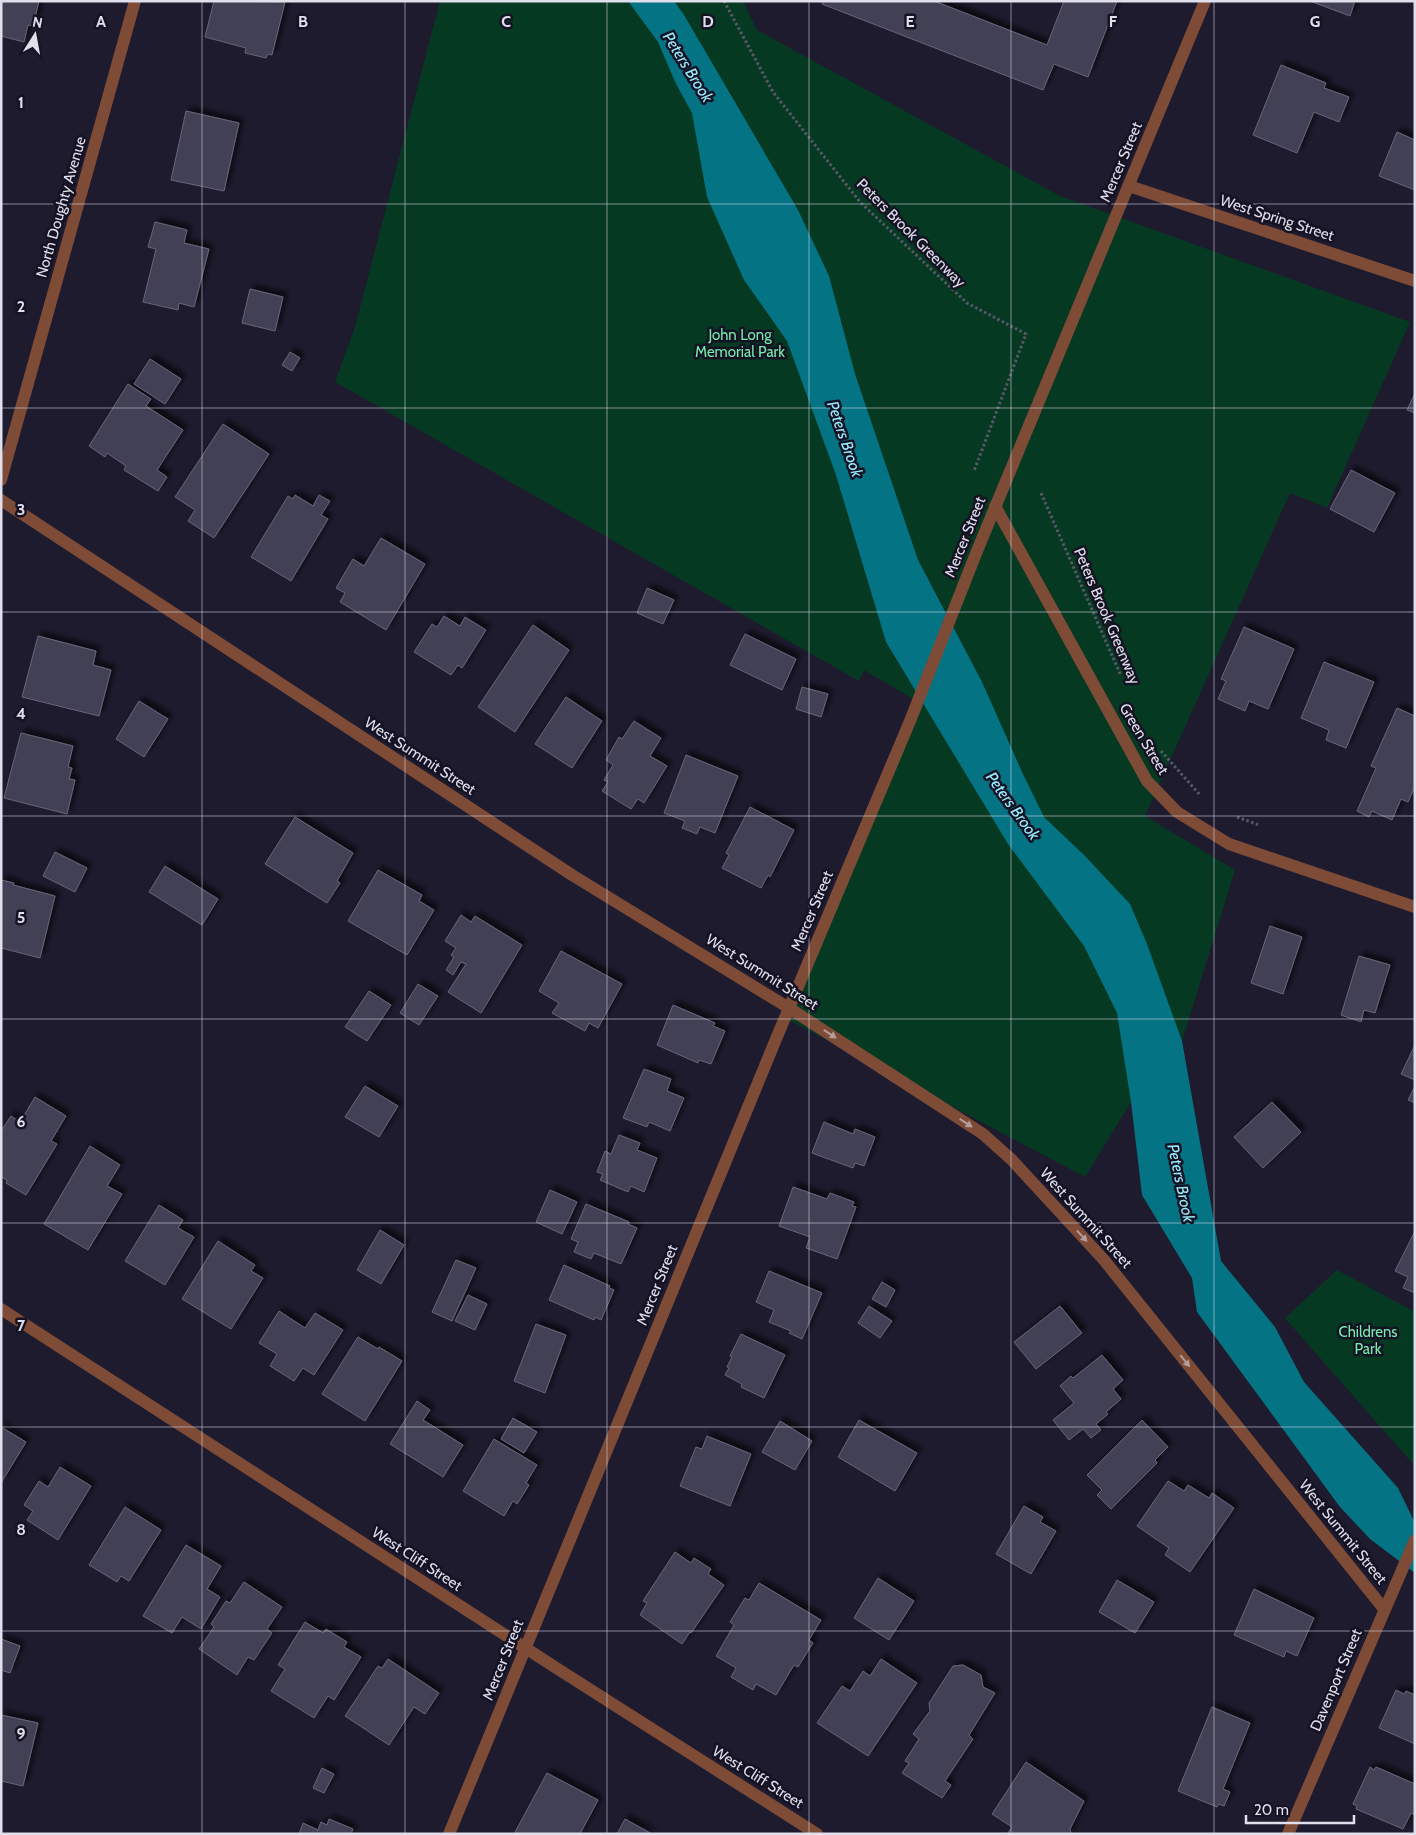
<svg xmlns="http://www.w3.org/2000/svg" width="1416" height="1835" font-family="Cabin,sans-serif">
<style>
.green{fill:#063922}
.water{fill:#047384}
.building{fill:#434055;stroke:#68657b;filter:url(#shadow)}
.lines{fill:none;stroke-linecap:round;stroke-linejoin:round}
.path{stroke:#595768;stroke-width:3;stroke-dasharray:2.5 2.5;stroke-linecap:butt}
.minor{stroke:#7e4b37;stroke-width:12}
.oneway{fill:#b49c9b}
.grid{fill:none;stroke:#e0dfec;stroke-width:1;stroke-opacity:0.55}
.labels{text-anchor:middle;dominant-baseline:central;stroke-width:5;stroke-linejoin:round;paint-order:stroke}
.street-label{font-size:15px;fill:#e0dfec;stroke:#151224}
.park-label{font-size:15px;fill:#76edad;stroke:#151224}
.water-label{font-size:16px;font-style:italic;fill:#99ecfe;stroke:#151224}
.grid-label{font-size:16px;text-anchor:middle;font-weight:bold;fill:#e0dfec;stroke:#151224;stroke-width:5;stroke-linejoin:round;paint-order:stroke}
</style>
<defs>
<filter id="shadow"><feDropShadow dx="4.5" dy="-4.5" stdDeviation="2.5" flood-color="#0009"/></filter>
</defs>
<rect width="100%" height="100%" fill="#1e1b2e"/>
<g class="green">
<polygon points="440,1 743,1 757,30 1060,196 1410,322 1327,508 1290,493 1145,816 1235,870 1182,1041 1131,1102 1085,1177 787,1019 913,699 864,670 859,681 335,382 355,327"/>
<polygon points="1337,1270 1415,1312 1415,1461 1413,1464 1285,1318"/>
</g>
<polygon class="water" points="628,1 674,1 684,15 798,210 829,276 855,374 918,560 982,682 1022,772 1044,817 1084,855 1130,904 1147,944 1182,1041 1221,1261 1275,1327 1304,1382 1398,1488 1415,1523 1415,1573 1370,1539 1340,1507 1197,1312 1192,1278 1142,1195 1131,1102 1117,1013 1084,946 1008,844 886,642 836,475 787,341 744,280 707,197 692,113 676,84 658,42"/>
<g class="building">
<polygon points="1,1 39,1 33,26 28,25 24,42 1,36"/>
<polygon points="214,1 285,2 272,55 268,54 266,58 245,53 246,48 205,37"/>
<polygon points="823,1 934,1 1047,45 1064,1 1117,1 1088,77 1054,64 1043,90 822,4"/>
<polygon points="1310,1 1355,1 1350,16"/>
<polygon points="1281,65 1326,83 1324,88 1349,97 1339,122 1314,112 1297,153 1253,135"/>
<polygon points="186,111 239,123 224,191 171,180"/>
<polygon points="1397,132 1415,140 1415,190 1379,176"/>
<polygon points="155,222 187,230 184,243 209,249 194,307 179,303 178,310 143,302 156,249 148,247"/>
<polygon points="250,289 283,297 275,331 242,323"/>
<polygon points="290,352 300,358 292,371 282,365"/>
<polygon points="150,359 181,379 165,404 134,384"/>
<polygon points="128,384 151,399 146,406 183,430 157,470 167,477 158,491 124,470 126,466 107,453 105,457 89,446"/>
<polygon points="1415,393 1415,413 1407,410"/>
<polygon points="223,424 269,454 214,538 188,521 195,510 175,497"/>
<polygon points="1351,470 1395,493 1374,532 1330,509"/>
<polygon points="295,495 313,506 319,495 330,501 321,515 328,519 291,581 251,557 288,496 293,499"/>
<polygon points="381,538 425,564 386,630 340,602 345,593 336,588 353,559 364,566"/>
<polygon points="647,588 674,600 663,624 637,613"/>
<polygon points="444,616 460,626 465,617 486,630 462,668 458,665 451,675 414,652 432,624 437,627"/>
<polygon points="533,625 569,650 515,732 478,707"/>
<polygon points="1244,627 1294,649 1268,709 1249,701 1245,711 1218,699 1226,681 1221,679"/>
<polygon points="745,634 796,659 782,690 730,665"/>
<polygon points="38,636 96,651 93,665 111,670 99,716 22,697"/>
<polygon points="1324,662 1374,682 1346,748 1326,740 1329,730 1301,718"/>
<polygon points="802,687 828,694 821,717 796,709"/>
<polygon points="566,697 602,721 572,768 535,744"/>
<polygon points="139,701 168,719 144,757 116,739"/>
<polygon points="1397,708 1415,716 1415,786 1408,802 1401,799 1392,820 1372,811 1369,817 1357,811 1376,768 1371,766"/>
<polygon points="634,721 661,738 650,756 667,766 644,803 638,799 631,809 602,791 608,782 604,780 613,765 606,760 619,737 622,739"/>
<polygon points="21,733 73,746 68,767 72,768 69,779 75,780 67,814 4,798"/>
<polygon points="686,755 738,776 715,833 700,827 697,834 682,828 685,821 664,813"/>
<polygon points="750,807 794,830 770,877 768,875 761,888 722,868 729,855 726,853"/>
<polygon points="295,817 353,853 337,881 340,883 327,903 265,864"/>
<polygon points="55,852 87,868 75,892 43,876"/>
<polygon points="165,866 218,899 202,925 149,892"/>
<polygon points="378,870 422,895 419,901 434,910 407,955 348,921"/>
<polygon points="1,880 14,883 13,885 55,896 40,958 1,948"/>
<polygon points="461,915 471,922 475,916 522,945 481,1013 448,992 466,964 461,962 453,975 446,970 454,957 451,955 456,948 445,941"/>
<polygon points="1270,926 1302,937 1283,994 1251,983"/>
<polygon points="561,951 622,984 598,1028 589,1023 585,1031 552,1013 559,1003 539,991"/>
<polygon points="1359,956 1390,965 1375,1013 1364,1010 1361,1022 1341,1015"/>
<polygon points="418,984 438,996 419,1025 400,1013"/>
<polygon points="369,991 391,1005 367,1041 345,1027"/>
<polygon points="673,1005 715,1023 713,1026 725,1031 711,1064 699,1060 698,1063 657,1045"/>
<polygon points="1415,1045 1415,1080 1401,1074"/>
<polygon points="644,1069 671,1079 667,1091 684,1098 670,1131 649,1122 647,1127 623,1118"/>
<polygon points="365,1086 398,1106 379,1137 345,1117"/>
<polygon points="1415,1086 1415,1103 1408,1100"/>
<polygon points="35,1097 66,1116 51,1141 57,1144 26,1195 6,1183 7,1180 1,1177 1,1131 11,1116 20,1122"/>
<polygon points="1272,1102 1301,1132 1263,1168 1234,1137"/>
<polygon points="824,1122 853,1134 855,1129 875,1137 864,1166 855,1163 853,1168 812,1153"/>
<polygon points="619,1135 640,1143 637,1150 657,1158 644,1192 631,1186 628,1192 600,1180 603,1174 597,1172 605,1151 611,1154"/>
<polygon points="90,1146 120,1165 107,1186 122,1194 88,1250 44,1224"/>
<polygon points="793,1187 827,1199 830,1193 854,1202 852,1206 856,1207 837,1259 806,1248 810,1237 779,1226"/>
<polygon points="550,1190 577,1202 562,1234 536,1222"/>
<polygon points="586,1204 629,1222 628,1224 637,1228 621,1264 594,1253 591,1259 574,1252 578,1242 571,1239"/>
<polygon points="159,1205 183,1220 178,1228 194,1237 165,1285 125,1261"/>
<polygon points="380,1230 404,1245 381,1284 357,1270"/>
<polygon points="1415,1231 1415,1293 1403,1288 1408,1277 1395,1271"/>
<polygon points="218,1241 255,1265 251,1271 263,1278 231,1329 182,1299"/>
<polygon points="456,1260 476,1268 452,1321 432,1312"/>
<polygon points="564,1265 610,1286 609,1288 614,1290 601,1320 595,1317 594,1320 549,1300"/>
<polygon points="769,1271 822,1293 802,1339 789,1333 791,1331 769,1322 774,1310 756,1302"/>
<polygon points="882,1282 895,1290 886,1307 872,1299"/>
<polygon points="468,1295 487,1304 475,1330 455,1321"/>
<polygon points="869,1306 892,1321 880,1338 858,1323"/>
<polygon points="1060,1306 1082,1333 1036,1369 1014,1342"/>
<polygon points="279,1311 305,1328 315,1313 343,1330 314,1375 303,1368 294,1381 270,1366 277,1354 259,1343"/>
<polygon points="536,1324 566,1335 545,1393 514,1381"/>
<polygon points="741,1334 785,1355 764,1398 741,1387 742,1384 725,1375 729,1368 727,1367 732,1357 730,1356"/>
<polygon points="358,1337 378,1349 379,1347 402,1361 365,1421 322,1394"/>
<polygon points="1102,1355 1123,1380 1113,1389 1121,1399 1106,1412 1108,1414 1096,1424 1101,1430 1091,1438 1083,1429 1069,1440 1053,1420 1074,1403 1060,1386 1071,1376 1073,1378"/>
<polygon points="417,1401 430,1410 423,1420 463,1445 443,1477 390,1444"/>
<polygon points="513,1418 537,1432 524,1453 501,1439"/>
<polygon points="859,1420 917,1453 895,1491 838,1457"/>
<polygon points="1142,1420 1168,1447 1155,1460 1157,1463 1111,1509 1097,1495 1102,1490 1087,1475"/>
<polygon points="780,1421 812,1441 795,1470 762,1452"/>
<polygon points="1,1427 26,1442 1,1483"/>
<polygon points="707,1436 751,1454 730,1506 680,1486 696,1447 702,1449"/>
<polygon points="494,1439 537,1465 526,1483 529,1485 517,1504 513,1501 504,1516 463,1491"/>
<polygon points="60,1467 91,1486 58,1540 27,1520 33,1511 24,1505 39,1481 48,1487"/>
<polygon points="1168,1481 1184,1491 1188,1485 1209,1498 1212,1493 1234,1508 1190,1572 1165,1555 1169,1548 1137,1526"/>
<polygon points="1024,1506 1043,1517 1040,1522 1056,1531 1031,1574 996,1554"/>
<polygon points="125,1507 161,1530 129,1581 121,1576 117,1582 89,1565"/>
<polygon points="186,1545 221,1566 207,1589 220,1597 201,1629 182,1617 172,1633 143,1616"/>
<polygon points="675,1552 691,1563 694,1558 711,1569 708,1574 724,1585 691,1633 690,1632 682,1644 640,1615 647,1603 643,1601"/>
<polygon points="878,1578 914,1601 889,1640 854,1618"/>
<polygon points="1117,1580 1154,1602 1135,1633 1099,1612"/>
<polygon points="244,1582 282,1607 267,1629 272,1633 254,1660 248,1657 237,1675 199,1649 214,1627 211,1624 226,1601 230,1603"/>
<polygon points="759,1583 821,1620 809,1640 813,1643 798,1667 794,1665 776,1695 756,1684 753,1690 731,1677 736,1668 716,1656 734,1625 730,1622 745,1598 749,1600"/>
<polygon points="1254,1589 1314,1618 1297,1656 1286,1651 1284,1657 1234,1635"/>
<polygon points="305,1622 323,1633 326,1629 347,1642 344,1647 361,1657 334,1700 328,1696 314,1718 271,1691 285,1669 278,1665"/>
<polygon points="1,1639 20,1646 10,1673 1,1670"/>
<polygon points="388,1659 439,1693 425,1714 414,1707 389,1745 345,1716 378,1666 382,1668"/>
<polygon points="881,1659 917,1683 868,1756 817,1723 842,1686 850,1691 863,1671 870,1676"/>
<polygon points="963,1665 981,1675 983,1687 995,1693 969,1735 973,1739 945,1781 951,1785 942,1798 902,1773 909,1763 905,1761 919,1739 913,1734 930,1711 929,1703 953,1666"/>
<polygon points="1396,1690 1404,1694 1406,1691 1415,1695 1415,1744 1379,1728"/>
<polygon points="1212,1707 1250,1723 1223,1789 1230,1792 1224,1806 1219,1804 1217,1807 1178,1791"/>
<polygon points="1,1715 38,1723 23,1786 1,1781"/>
<polygon points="1026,1762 1084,1801 1070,1829 1071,1834 1007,1834 1012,1827 992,1814"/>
<polygon points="1370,1767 1374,1770 1376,1767 1415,1784 1415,1815 1411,1813 1403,1829 1356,1809 1357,1806 1353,1804"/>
<polygon points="322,1768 334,1774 324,1793 313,1788"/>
<polygon points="547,1773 598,1800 580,1834 514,1834"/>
<polygon points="329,1819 353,1829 351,1834 299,1834 303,1823 318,1830 321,1822 327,1825"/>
<polygon points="625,1819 652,1834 617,1834"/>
</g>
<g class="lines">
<g class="path">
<polyline points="724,1 773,92 860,202 967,303 1026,334 974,471"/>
<polyline points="1041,493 1121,676"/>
<polyline points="1161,751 1200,795"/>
<polyline points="1237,817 1259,825"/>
</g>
<g class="minor">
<polyline points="1129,186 1415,281"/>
<polyline points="1,480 135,1"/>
<polyline points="1,500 572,875 789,1008 983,1134 1012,1160 1104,1260 1384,1609"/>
<polyline points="995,506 1147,781 1177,812 1229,844 1415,907"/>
<polyline points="1,1309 561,1671 817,1834"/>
<polyline points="449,1834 776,1039 910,721 977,551 1205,1"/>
<polyline points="1288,1834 1415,1540"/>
</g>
</g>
<defs><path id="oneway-solid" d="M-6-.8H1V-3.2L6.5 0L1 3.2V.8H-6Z" transform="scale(1.25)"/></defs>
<g class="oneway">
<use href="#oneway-solid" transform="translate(830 1034) rotate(33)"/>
<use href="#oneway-solid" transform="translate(966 1123) rotate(33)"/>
<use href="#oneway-solid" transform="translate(1082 1236) rotate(47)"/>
<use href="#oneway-solid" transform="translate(1185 1361) rotate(51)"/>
</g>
<path class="grid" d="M202 1V1834M405 1V1834M607 1V1834M809 1V1834M1011 1V1834M1214 1V1834M1 204H1415M1 408H1415M1 612H1415M1 816H1415M1 1019H1415M1 1223H1415M1 1427H1415M1 1631H1415"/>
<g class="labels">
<g class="street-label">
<text transform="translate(1121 162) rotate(-67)">Mercer Street</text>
<text transform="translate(61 207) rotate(-74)">North Doughty Avenue</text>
<text transform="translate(1277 218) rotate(18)">West Spring Street</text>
<text transform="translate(911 233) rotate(45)">Peters Brook Greenway</text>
<text transform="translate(965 537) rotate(-68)">Mercer Street</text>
<text transform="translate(1107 616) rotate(67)">Peters Brook Greenway</text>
<text transform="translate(1144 739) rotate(59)">Green Street</text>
<text transform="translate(420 756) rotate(33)">West Summit Street</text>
<text transform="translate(812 911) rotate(-67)">Mercer Street</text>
<text transform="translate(762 972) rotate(32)">West Summit Street</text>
<text transform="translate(1086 1218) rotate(48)">West Summit Street</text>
<text transform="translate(657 1285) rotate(-68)">Mercer Street</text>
<text transform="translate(1343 1532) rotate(51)">West Summit Street</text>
<text transform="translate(417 1559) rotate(33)">West Cliff Street</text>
<text transform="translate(503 1660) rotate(-68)">Mercer Street</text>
<text transform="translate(1336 1680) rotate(-67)">Davenport Street</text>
<text transform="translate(758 1777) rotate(32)">West Cliff Street</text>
</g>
<g class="park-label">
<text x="740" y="335">John Long<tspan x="740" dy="17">Memorial Park</tspan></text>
<text x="1368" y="1332">Childrens<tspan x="1368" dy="17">Park</tspan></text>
</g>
<g class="water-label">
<text transform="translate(688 67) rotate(58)">Peters Brook</text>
<text transform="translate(845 439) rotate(71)">Peters Brook</text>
<text transform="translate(1013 806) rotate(54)">Peters Brook</text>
<text transform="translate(1181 1183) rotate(78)">Peters Brook</text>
</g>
</g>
<g class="grid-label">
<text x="101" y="27">A</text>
<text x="303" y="27">B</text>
<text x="506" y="27">C</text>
<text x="708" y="27">D</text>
<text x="910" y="27">E</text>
<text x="1113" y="27">F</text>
<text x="1315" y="27">G</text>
<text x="21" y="108">1</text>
<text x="21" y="312">2</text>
<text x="21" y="515">3</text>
<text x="21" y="719">4</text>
<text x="21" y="923">5</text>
<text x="21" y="1127">6</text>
<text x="21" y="1331">7</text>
<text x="21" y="1535">8</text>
<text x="21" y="1739">9</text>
</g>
<rect width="1416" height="1835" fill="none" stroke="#e0dfec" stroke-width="5"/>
<g transform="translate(35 35) rotate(11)" stroke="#151224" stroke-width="4" paint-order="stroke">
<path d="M0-4L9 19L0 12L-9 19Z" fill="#e0dfec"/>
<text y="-8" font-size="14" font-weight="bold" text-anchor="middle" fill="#e0dfec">N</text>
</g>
<path d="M1246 1815v8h108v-8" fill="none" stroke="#e0dfec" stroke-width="2.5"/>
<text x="1254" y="1815" font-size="15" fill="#e0dfec" stroke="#151224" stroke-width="4" paint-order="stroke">20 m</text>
</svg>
